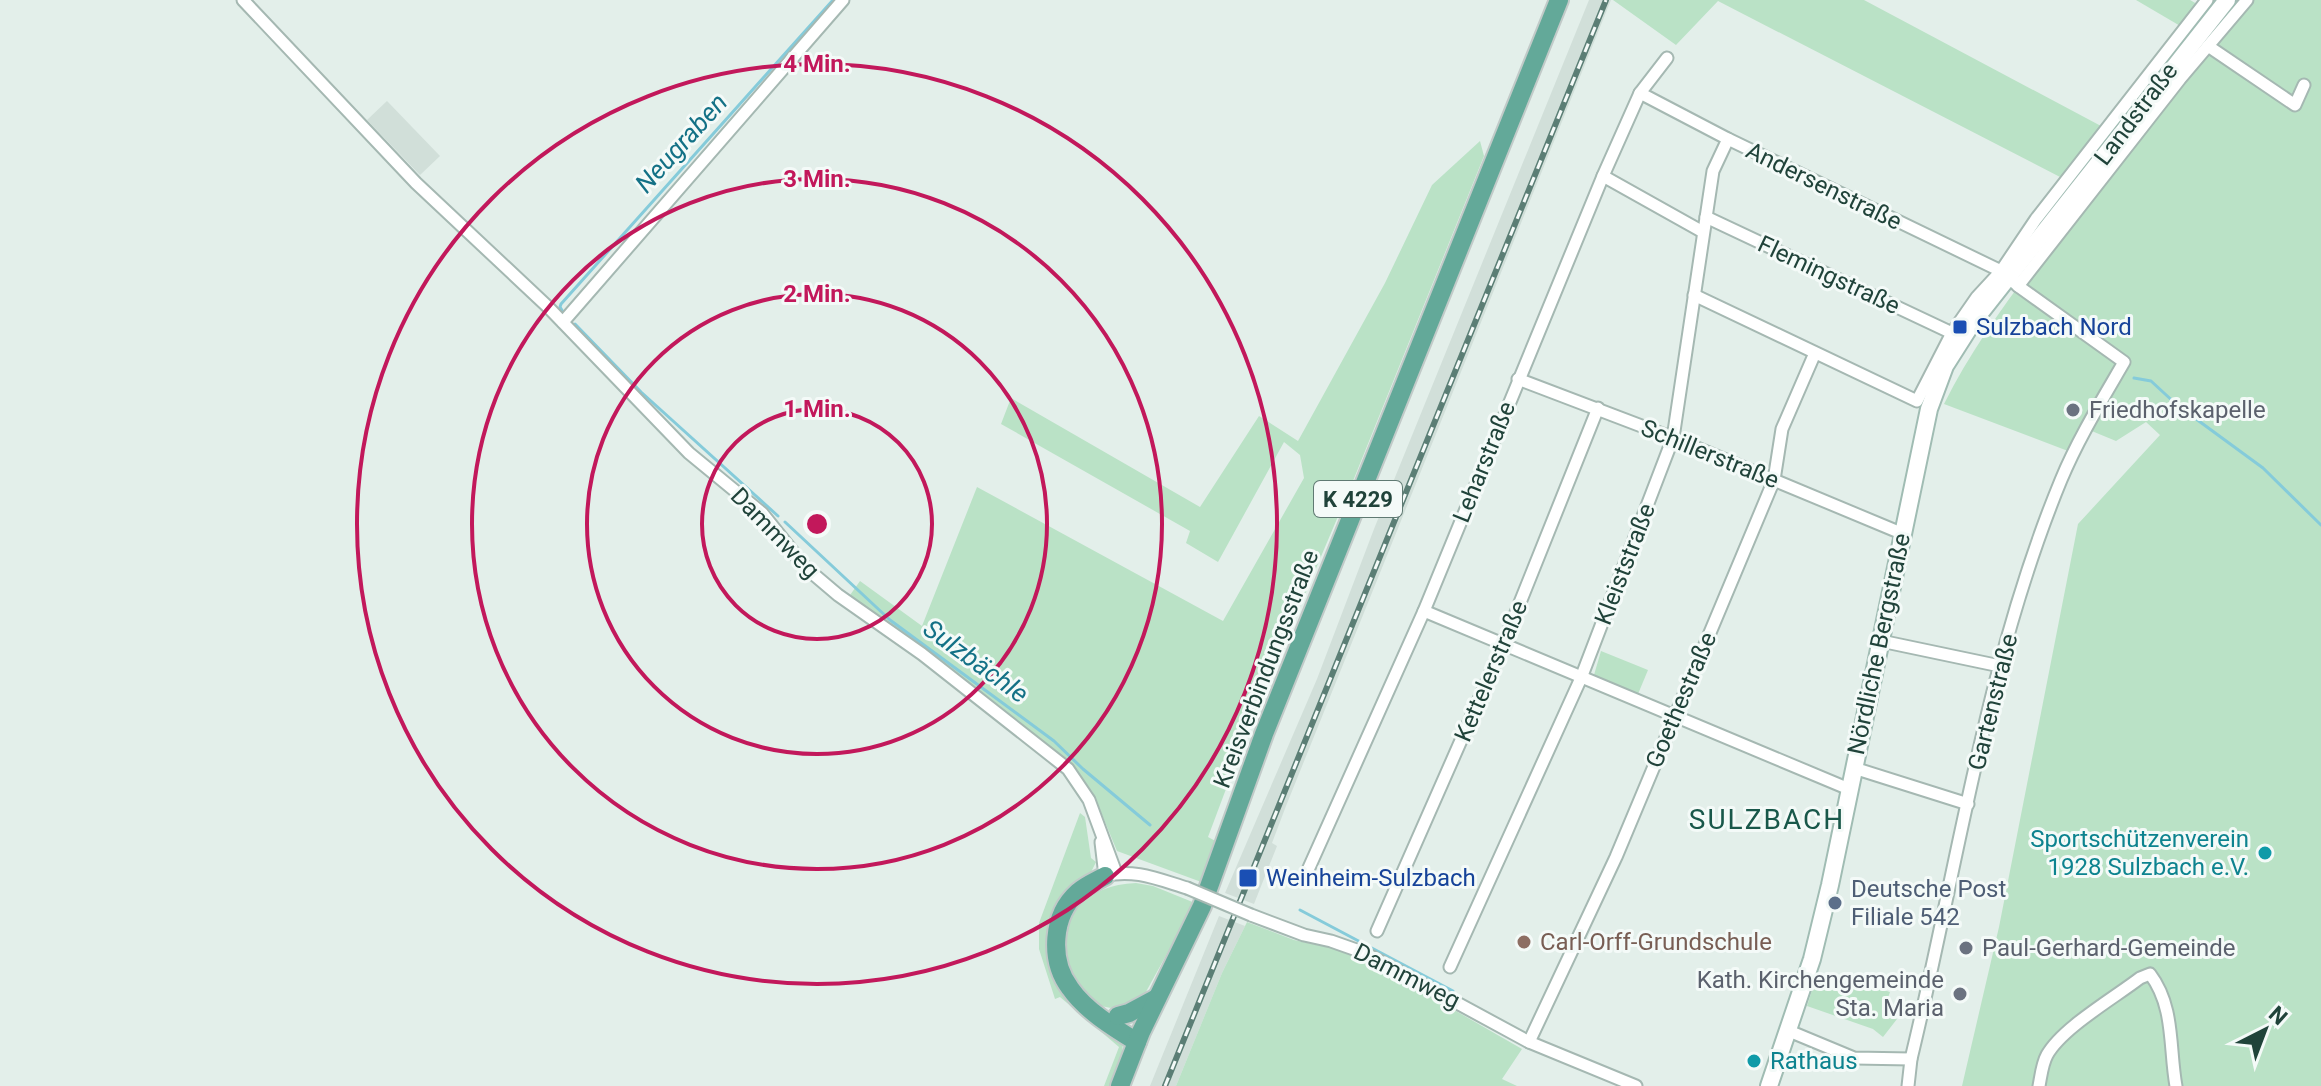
<svg xmlns="http://www.w3.org/2000/svg" width="2321" height="1086" font-family="Roboto,sans-serif">
<style>
.built{fill:#d1dfd9}
.green{fill:#bae2c6}
.lines{fill:none;stroke-linecap:round;stroke-linejoin:round}
.stream{stroke:#85cbda;stroke-width:3}
.minor-casing{stroke:#a5b8b2;stroke-width:15}
.secondary-casing{stroke:#a0bcb3;stroke-width:20}
.primary-casing{stroke:#c1cac8;stroke-width:22}
.minor{stroke:#fff;stroke-width:11}
.secondary{stroke:#fff;stroke-width:16}
.primary{stroke:#63a999;stroke-width:18}
.rail-casing{stroke:#5b7e75;stroke-width:6}
.rail{stroke:#f4faf8;stroke-width:3;stroke-dasharray:9;stroke-linecap:butt}
.minor-bridge-casing{stroke:#a5b8b2;stroke-width:15;stroke-linecap:butt}
.minor-bridge{stroke:#fff;stroke-width:11}
.ring{fill:none;stroke:#c2185b;stroke-width:4}
.transit-dot{fill:#1a4fb4;stroke:#f4faf8;stroke-width:3}
.worship-dot{fill:#6b7280;stroke:#f4faf8;stroke-width:3}
.culture-dot{fill:#0f9aa8;stroke:#f4faf8;stroke-width:3}
.service-dot{fill:#5c6f8a;stroke:#f4faf8;stroke-width:3}
.education-dot{fill:#8d6e63;stroke:#f4faf8;stroke-width:3}
.labels{text-anchor:middle;dominant-baseline:central;stroke-width:6;stroke-linejoin:round;paint-order:stroke}
.shield{fill:#f4faf8;stroke:#607a73;stroke-width:2}
.shield-label{font-size:22px;font-weight:bold;fill:#20433a}
.street-label{font-size:24px;fill:#20433a;stroke:#f4faf8}
.transit-label{font-size:24px;fill:#164399;stroke:#f4faf8;text-anchor:start}
.worship-label{font-size:24px;fill:#5b616d;stroke:#f4faf8;text-anchor:start}
.culture-label{font-size:24px;fill:#0d838f;stroke:#f4faf8;text-anchor:end}
.service-label{font-size:24px;fill:#4e5e75;stroke:#f4faf8;text-anchor:start}
.education-label{font-size:24px;fill:#785e54;stroke:#f4faf8;text-anchor:start}
.water-label{font-size:26px;font-style:italic;fill:#137186;stroke:#f4faf8}
.quarter-label{font-size:28px;letter-spacing:2px;fill:#19584a;stroke:#f4faf8}
.centre{fill:#c2185b;stroke:#f4faf8;stroke-width:4}
.ring-label{font-size:24px;text-anchor:middle;font-weight:bold;fill:#c2185b;stroke:#f4faf8;stroke-width:6;stroke-linejoin:round;paint-order:stroke}
</style>
<rect width="100%" height="100%" fill="#e3efea"/>
<g class="built">
<polygon points="1589,0 1611,0 1286,806 1272,843 1277,846 1254,904 1225,893 1317,679 1374,529"/>
<polygon points="387,101 440,156 420,175 367,120"/>
<polygon points="1219,916 1245,926 1222,973 1176,1086 1150,1086"/>
</g>
<g class="green">
<polygon points="1613,0 1864,0 2101,126 2062,178 1718,1 1676,45"/>
<polygon points="2136,0 2190,0 2197,4 2182,27"/>
<path d="M2244 0H2321V1086H1962L1999 927 2078 524 2160 435 2146 422 2116 441 2082 427 2068 451 1944 404C1981 330 2035 265 2085 199 2137 132 2185 61 2244 0Z"/>
<polygon points="1480,141 1484,156 1353,481 1253,717 1208,837 1221,844 1204,883 1117,851 1093,793 1077,770 970,685 848,598 860,581 922,626 977,487 1223,621 1304,478 1300,455 1284,442 1218,562 1186,543 1190,531 1001,424 1011,398 1200,507 1259,416 1298,441 1385,283 1432,185"/>
<polygon points="1601,651 1648,670 1638,694 1594,675"/>
<polygon points="1080,813 1085,817 1091,858 1096,862 1050,956 1123,1041 1122,1057 1111,1086 1104,1086 1119,1047 1060,997 1055,999 1039,949 1039,923"/>
<path d="M1136 883 1153 886 1195 903 1142 999C1070 1047 1016 888 1136 883Z"/>
<polygon points="1247,922 1294,940 1355,953 1522,1049 1502,1079 1517,1086 1176,1086 1222,973"/>
<polygon points="1854,980 1890,992 1883,1012 1897,1019 1883,1037 1873,1029 1807,1006 1814,984 1848,994"/>
</g>
<g class="lines">
<g class="stream">
<polyline points="563,312 560,307 561,304 833,0"/>
<polyline points="575,324 641,392 778,516"/>
<polyline points="2134,378 2151,381 2177,405 2263,468 2321,525"/>
<polyline points="785,522 890,620 1054,741 1083,769 1150,825"/>
<polyline points="1300,910 1453,991"/>
</g>
<g class="minor-casing">
<g id="minor">
<polyline points="243,0 416,183 547,306 689,453 762,513 805,567 838,595 922,654 1068,769 1089,800 1116,873"/>
<polyline points="2208,46 2295,105 2304,85"/>
<path d="M1640 93 1728 139 2001 271 2018 286 2124 362C2102 400 2078 439 2061 480 1985 664 1958 866 1911 1059L1908 1086"/>
<polyline points="1603,176 1703,232"/>
<polyline points="1706,217 1952,333"/>
<polyline points="2018,286 2180,79 2247,0"/>
<polyline points="1694,295 1917,401 1952,333 1977,297 2001,271 2036,219 2207,0"/>
<polyline points="563,322 843,0"/>
<polyline points="1518,379 1673,438 1901,533"/>
<polyline points="1424,611 1849,789"/>
<polyline points="1881,641 2000,666"/>
<polyline points="1854,768 1968,804"/>
<path d="M1101 842 1105 876C1133 868 1160 880 1187 888"/>
<polyline points="1308,870 1424,611 1603,176 1640,93 1667,58"/>
<polyline points="1251,915 1304,935 1331,941 1365,953 1529,1042 1636,1086"/>
<polyline points="1377,931 1503,645 1598,408"/>
<polyline points="1450,967 1581,678 1673,438 1713,171 1728,139"/>
<polyline points="1789,1031 1854,1058 1911,1059"/>
<polyline points="1529,1042 1616,857 1774,480 1782,429 1815,353"/>
<path d="M2039 1086C2041 1076 2042 1064 2047 1055 2062 1028 2114 998 2140 978L2150 974C2175 1007 2169 1048 2176 1086"/>
</g>
</g>
<g class="secondary-casing">
<polyline id="secondary" points="1769,1086 1812,959 1830,885 1929,409 1945,366 1973,322 2227,0"/>
</g>
<g class="primary-casing">
<g id="primary">
<path d="M1105 876C1096 881 1086 885 1078 892 1052 915 1049 960 1070 988 1085 1010 1114 1028 1137 1042"/>
<polyline points="1118,1016 1129,1013 1157,998"/>
<polyline points="1120,1086 1141,1032 1202,906 1264,734 1559,0"/>
</g>
</g>
<use href="#minor" class="minor"/>
<use href="#secondary" class="secondary"/>
<use href="#primary" class="primary"/>
<g class="rail-casing">
<polyline id="rail" points="1165,1086 1606,0"/>
</g>
<use href="#rail" class="rail"/>
<g class="minor-bridge-casing">
<polyline id="minor-bridge" points="1187,888 1251,915"/>
</g>
<use href="#minor-bridge" class="minor-bridge"/>
</g>
<g class="ring">
<circle cx="817" cy="524" r="115"/>
<circle cx="817" cy="524" r="230"/>
<circle cx="817" cy="524" r="345"/>
<circle cx="817" cy="524" r="460"/>
</g>
<g class="transit-dot">
<rect x="1952" y="319" width="16" height="16" rx="4"/>
<rect x="1238" y="868" width="20" height="20" rx="4"/>
</g>
<g class="worship-dot">
<circle cx="2073" cy="410" r="8"/>
<circle cx="1966" cy="948" r="8"/>
<circle cx="1960" cy="994" r="8"/>
</g>
<g class="culture-dot">
<circle cx="2265" cy="853" r="8"/>
<circle cx="1754" cy="1061" r="8"/>
</g>
<circle class="service-dot" cx="1835" cy="903" r="8"/>
<circle class="education-dot" cx="1524" cy="942" r="8"/>
<g class="labels">
<rect class="shield" x="1314" y="481" width="88" height="36" rx="6"/>
<g class="shield-label">
<text x="1358" y="499">K 4229</text>
</g>
<g class="street-label">
<text transform="translate(2136 114) rotate(-53)">Landstraße</text>
<text transform="translate(1824 186) rotate(26)">Andersenstraße</text>
<text transform="translate(1829 275) rotate(25)">Flemingstraße</text>
<text transform="translate(1710 454) rotate(22)">Schillerstraße</text>
<text transform="translate(1484 462) rotate(-68)">Leharstraße</text>
<text transform="translate(775 533) rotate(46)">Dammweg</text>
<text transform="translate(1625 564) rotate(-69)">Kleiststraße</text>
<text transform="translate(1879 644) rotate(-78)">Nördliche Bergstraße</text>
<text transform="translate(1266 669) rotate(-69)">Kreisverbindungsstraße</text>
<text transform="translate(1491 671) rotate(-67)">Kettelerstraße</text>
<text transform="translate(1681 700) rotate(-67)">Goethestraße</text>
<text transform="translate(1993 702) rotate(-76)">Gartenstraße</text>
<text transform="translate(1407 976) rotate(27)">Dammweg</text>
</g>
<g class="transit-label">
<text x="1976" y="327">Sulzbach Nord</text>
<text x="1266" y="878">Weinheim-Sulzbach</text>
</g>
<g class="worship-label">
<text x="2089" y="410">Friedhofskapelle</text>
<text x="1982" y="948">Paul-Gerhard-Gemeinde</text>
<text x="1944" y="980" text-anchor="end">Kath. Kirchengemeinde<tspan x="1944" dy="28">Sta. Maria</tspan></text>
</g>
<g class="culture-label">
<text x="2249" y="839">Sportschützenverein<tspan x="2249" dy="28">1928 Sulzbach e.V.</tspan></text>
<text x="1770" y="1061" text-anchor="start">Rathaus</text>
</g>
<g class="service-label">
<text x="1851" y="889">Deutsche Post<tspan x="1851" dy="28">Filiale 542</tspan></text>
</g>
<g class="education-label">
<text x="1540" y="942">Carl-Orff-Grundschule</text>
</g>
<g class="water-label">
<text transform="translate(681 143) rotate(-48)">Neugraben</text>
<text transform="translate(976 661) rotate(36)">Sulzbächle</text>
</g>
<g class="quarter-label">
<text x="1767" y="819">SULZBACH</text>
</g>
</g>
<circle cx="817" cy="524" r="12" class="centre"/>
<g class="ring-label">
<text x="817" y="72">4 Min.</text>
<text x="817" y="187">3 Min.</text>
<text x="817" y="302">2 Min.</text>
<text x="817" y="417">1 Min.</text>
</g>
<g transform="translate(2265 1030) rotate(42)" stroke="#f4faf8" stroke-width="6" paint-order="stroke">
<path d="M0-6L14 30L0 20L-14 30Z" fill="#20433a"/>
<text y="-12" font-size="22" font-weight="bold" text-anchor="middle" fill="#20433a">N</text>
</g>
</svg>
